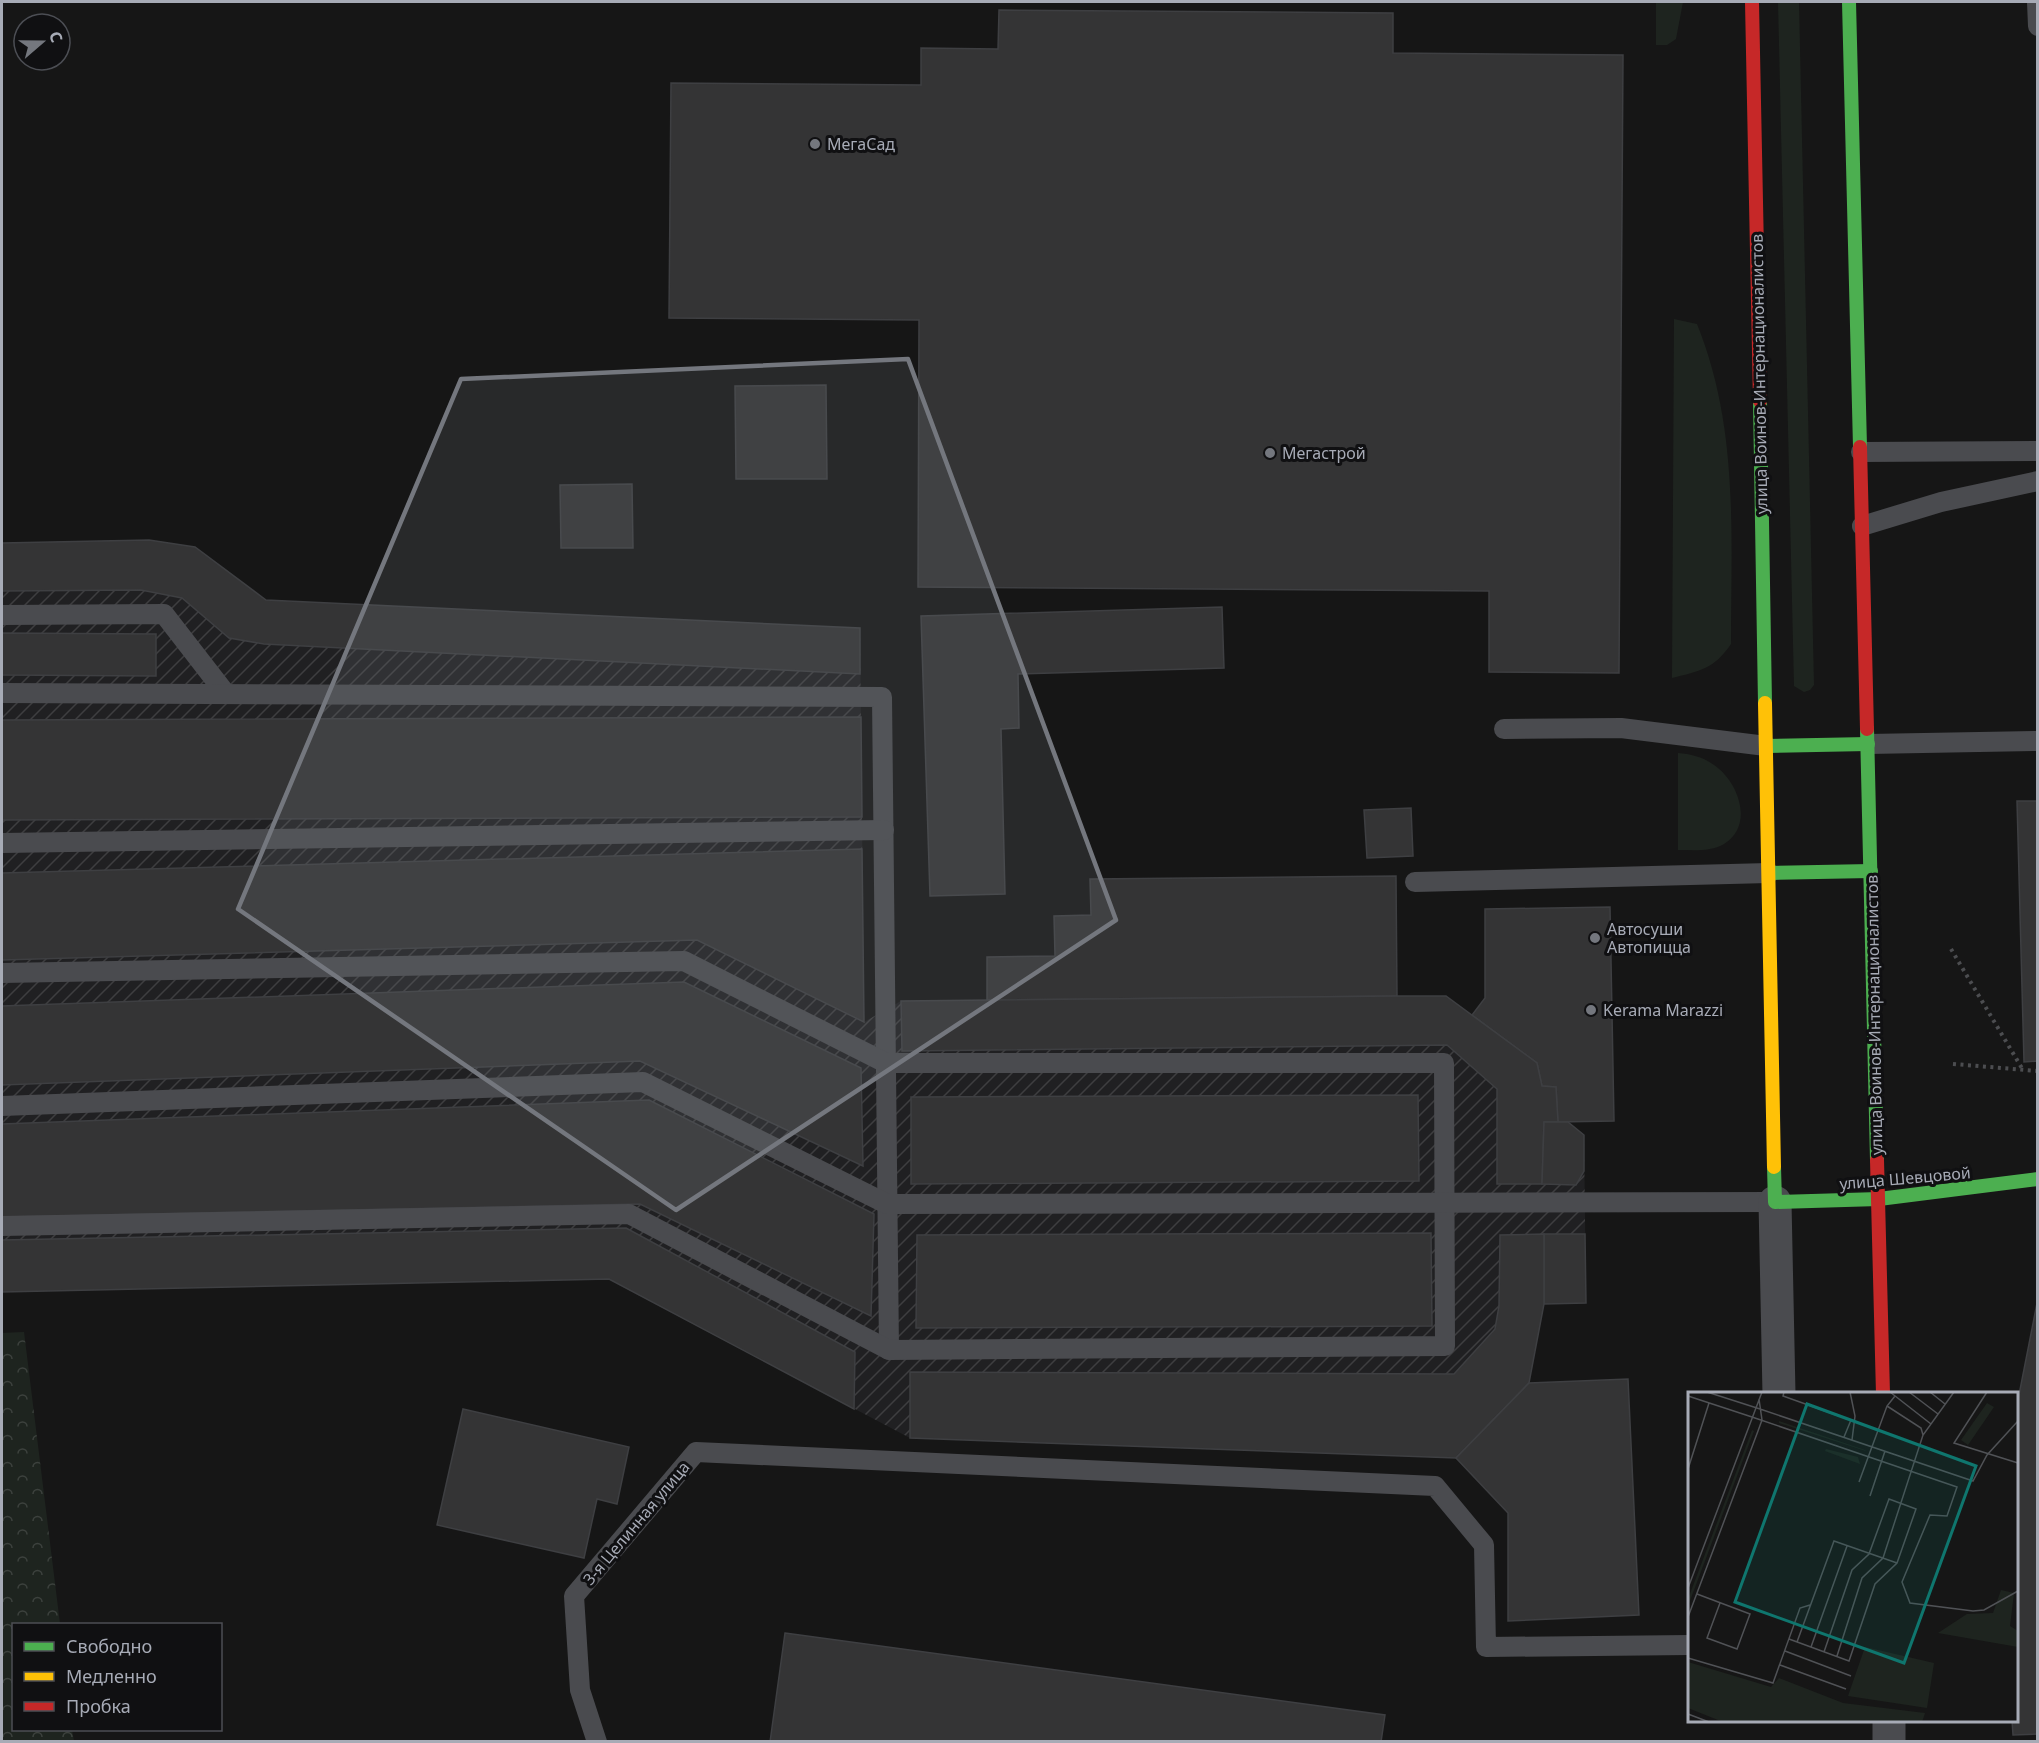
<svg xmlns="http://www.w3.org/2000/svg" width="2039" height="1743" font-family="'Noto Sans',sans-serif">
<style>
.industrial{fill:url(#industrial-furrows)}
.green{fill:#1e241f}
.forest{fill:url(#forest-crowns)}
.building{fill:#343435;stroke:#3e3f42;stroke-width:1.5}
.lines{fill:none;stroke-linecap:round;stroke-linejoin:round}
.path{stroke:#4c4d50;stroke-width:4;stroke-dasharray:3 4.5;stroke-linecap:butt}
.lane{stroke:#4a4b4f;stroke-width:20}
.street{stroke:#4a4b4f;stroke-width:33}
.fast{stroke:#4caf50;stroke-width:14}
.slow{stroke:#ffc107;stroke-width:14}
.jam{stroke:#c62828;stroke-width:14}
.marked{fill:#74777e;fill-opacity:0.2;stroke:#74777e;stroke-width:4.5;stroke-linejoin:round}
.poi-dot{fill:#74777e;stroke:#101012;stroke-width:2}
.labels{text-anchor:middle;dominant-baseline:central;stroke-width:6;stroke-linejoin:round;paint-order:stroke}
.poi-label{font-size:16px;fill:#a7abb6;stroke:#101012;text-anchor:start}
.street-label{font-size:16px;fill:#a7abb6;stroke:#101012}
.inset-road{fill:none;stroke:#505256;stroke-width:1.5}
.view{fill:#0f766e;fill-opacity:0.15;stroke:#0f766e;stroke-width:3}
.inset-edge{fill:none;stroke:#a7abb6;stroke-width:3}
</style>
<defs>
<pattern id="industrial-furrows" width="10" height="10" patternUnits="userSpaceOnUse" patternTransform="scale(1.5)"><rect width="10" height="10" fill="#202022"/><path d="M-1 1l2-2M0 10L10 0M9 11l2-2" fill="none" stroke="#3e3e40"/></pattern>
<pattern id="forest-crowns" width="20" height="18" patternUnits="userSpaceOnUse" patternTransform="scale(1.5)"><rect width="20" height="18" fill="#1e241f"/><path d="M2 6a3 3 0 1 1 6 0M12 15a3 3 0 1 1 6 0" fill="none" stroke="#3c413d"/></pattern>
</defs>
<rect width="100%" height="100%" fill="#161616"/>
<polygon class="industrial" points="149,540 266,600 860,628 864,1022 901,1001 1446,996 1537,1063 1558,1122 1568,1122 1584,1135 1586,1303 1544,1304 1529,1383 1456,1458 910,1438 608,1279 2,1292 2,543"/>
<g class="green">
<polygon points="1656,2 1683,2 1676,39 1667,45 1656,45"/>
<polygon points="1778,2 1799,2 1814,685 1810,690 1804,692 1794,686"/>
<path d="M1674 319 1697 324C1739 428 1731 534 1731 644 1714 669 1700 671 1672 678Z"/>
<path d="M1678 753C1691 754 1703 757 1714 765 1738 781 1755 825 1724 844 1711 852 1693 850 1678 850Z"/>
</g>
<polygon class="forest" points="24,1332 60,1624 14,1624 14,1730 72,1730 74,1741 2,1741 2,1333"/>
<g class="building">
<polygon points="999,10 1393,13 1393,53 1623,55 1619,673 1489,672 1489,591 918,587 919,320 669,318 671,83 921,85 921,48 998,49"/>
<polygon points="826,385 827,479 736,479 735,386"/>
<polygon points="632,484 633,548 561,548 560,485"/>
<polygon points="149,540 195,547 266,600 860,628 860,674 264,644 229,638 182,598 141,590 2,591 2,543"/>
<polygon points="1222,607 1224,668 1018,674 1019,728 1001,729 1005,894 930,896 921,616"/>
<polygon points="2,633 156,634 156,676 2,675"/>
<polygon points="861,717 862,817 2,820 2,720"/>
<polygon points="2017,801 2038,801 2038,1061 2024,1062"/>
<polygon points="1411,808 1413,856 1367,858 1364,810"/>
<polygon points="862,849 864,1022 697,940 2,960 2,873"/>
<polygon points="1396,876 1397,996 987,1000 987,957 1055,956 1054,916 1091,915 1090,879"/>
<polygon points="1610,907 1614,1121 1558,1122 1556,1087 1542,1086 1537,1063 1472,1015 1485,998 1485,909"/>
<polygon points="684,982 861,1068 863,1166 640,1061 2,1085 2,1006"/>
<polygon points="1397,996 1446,996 1537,1063 1542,1086 1556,1087 1558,1122 1544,1122 1542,1184 1497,1184 1497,1089 1447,1045 902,1051 901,1001"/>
<polygon points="1418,1095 1419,1181 911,1184 911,1097"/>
<polygon points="649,1100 874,1214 871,1316 640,1204 2,1217 2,1124"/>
<polygon points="1544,1122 1568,1122 1584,1135 1584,1171 1576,1185 1542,1184"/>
<polygon points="626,1228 855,1352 854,1409 609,1279 2,1292 2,1240"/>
<polygon points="1431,1233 1432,1326 916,1328 917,1235"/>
<polygon points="1544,1234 1585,1234 1586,1303 1544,1304"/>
<polygon points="1544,1234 1544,1304 1529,1383 1456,1458 910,1438 910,1372 1454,1374 1495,1329 1499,1306 1500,1235"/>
<polygon points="2038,1298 2038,1734 2013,1735 2012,1720 2016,1720 2016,1410"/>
<polygon points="1628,1379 1639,1615 1508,1621 1508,1513 1456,1458 1529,1383"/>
<polygon points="463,1409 629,1447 617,1504 597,1499 584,1558 437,1525"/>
<polygon points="785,1633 1385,1715 1381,1742 770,1742"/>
</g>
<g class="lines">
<g class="path">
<polyline points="1951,949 2023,1070"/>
<polyline points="1953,1064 2038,1071"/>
</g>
<g class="lane">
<polyline points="2037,2 2038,26"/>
<polyline points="1861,452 2038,451"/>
<polyline points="1862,526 1941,502 2038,481"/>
<polyline points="2,615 164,614 226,694"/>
<polyline points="2,693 882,697 889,1350"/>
<polyline points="1504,729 1621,728 1766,746"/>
<polyline points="1868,744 2038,741"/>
<polyline points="2,843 884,830"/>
<polyline points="1415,882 1769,873"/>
<polyline points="2,973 684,961 886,1063 1444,1063 1445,1346 889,1350 629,1214 2,1226"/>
<polyline points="2,1106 643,1082 887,1204 1775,1202"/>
<polyline points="597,1742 580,1690 574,1596 696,1452 1435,1486 1484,1545 1486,1647 1690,1645"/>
</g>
<g class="street">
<polyline points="1775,1202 1779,1394"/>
<polyline points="1889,1720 1889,1742"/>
</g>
<g class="fast">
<polyline points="1849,2 1860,447"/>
<polyline points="1760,401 1765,703"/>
<polyline points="1867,729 1877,1160"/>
<polyline points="1766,746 1868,744"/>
<polyline points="1769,873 1871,871"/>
<polyline points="1774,1167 1775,1202 1879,1199 2038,1179"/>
</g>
<polyline class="slow" points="1765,703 1774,1167"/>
<g class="jam">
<polyline points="1752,2 1760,401"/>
<polyline points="1860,447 1867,729"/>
<polyline points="1877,1160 1883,1394"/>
</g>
</g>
<path class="marked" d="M908 359 1116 920 676 1210 238 909 461 379Z"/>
<g class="poi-dot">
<circle cx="815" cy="144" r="6"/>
<circle cx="1270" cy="453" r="6"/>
<circle cx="1595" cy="938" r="6"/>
<circle cx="1591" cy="1010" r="6"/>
</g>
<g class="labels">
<g class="poi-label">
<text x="827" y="144">МегаСад</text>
<text x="1282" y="453">Мегастрой</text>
<text x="1607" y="929">Автосуши<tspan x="1607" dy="18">Автопицца</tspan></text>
<text x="1603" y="1010">Kerama Marazzi</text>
</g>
<g class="street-label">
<text transform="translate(1759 374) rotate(-91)">улица Воинов-Интернационалистов</text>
<text transform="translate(1874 1015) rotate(-91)">улица Воинов-Интернационалистов</text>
<text transform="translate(1905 1178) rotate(-5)">улица Шевцовой</text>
<text transform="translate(636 1523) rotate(-50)">3-я Целинная улица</text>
</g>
</g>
<g transform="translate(1688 1392)">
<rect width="330" height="330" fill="#161616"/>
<path d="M299 11 306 15 280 53 273 48ZM91 29 177 58 178 59 91 31ZM64 38 66 39 0 214V207ZM138 57 170 65 172 72 137 59ZM0 270 83 295 91 286 155 311 237 321 234 330H35L0 316Z" fill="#1e241f"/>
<path d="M313 198 326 201 322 234 330 239V255L250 241 279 222 305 221ZM177 255 246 271 239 316 160 304Z" fill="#1e241f"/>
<path class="inset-road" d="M19 0 72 17M96 0 95 4 165 29M162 0 167 24 164 48M202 0 243 32M221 0 250 22M242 0 257 12M299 0 266 51 330 71M0 4 64 25M199 14 233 36 235 43M72 17 285 89 299 63 330 29M64 25 269 95 259 124 242 123 214 190 222 211 285 219 296 218 330 199M156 45 163 28M0 77 21 11M171 90 199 14 207 4M182 104 197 59M0 196 74 0M9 202 62 222 49 257 19 246 32 211M0 225 70 39 74 28 71 7M101 247 161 269 187 192 209 171 228 117 201 107 181 162 164 178 136 260M109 250 146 149 209 171M123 255 159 154M97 259 163 284M149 264 174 186 195 166 235 43 266 0M0 266 85 291 112 216 122 213M92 273 158 297M0 322 21 330"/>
<path class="view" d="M119 12 288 74 216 271 47 210Z"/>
<rect width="330" height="330" class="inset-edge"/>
</g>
<rect width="2039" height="1743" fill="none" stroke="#a7abb6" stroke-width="6"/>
<rect x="12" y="1623" width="210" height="108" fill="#101012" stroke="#4c4e54" stroke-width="1.5"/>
<rect x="24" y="1642" width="30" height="9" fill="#4caf50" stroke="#4c4e54" stroke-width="1.5"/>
<text x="66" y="1653" font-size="18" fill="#a7abb6">Свободно</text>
<rect x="24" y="1672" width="30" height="9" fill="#ffc107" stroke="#4c4e54" stroke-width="1.5"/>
<text x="66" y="1683" font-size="18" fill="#a7abb6">Медленно</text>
<rect x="24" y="1702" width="30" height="9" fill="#c62828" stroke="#4c4e54" stroke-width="1.5"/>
<text x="66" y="1713" font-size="18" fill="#a7abb6">Пробка</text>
<g transform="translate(42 42) rotate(70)"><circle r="28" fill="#101012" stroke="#4c4e54" stroke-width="1.5"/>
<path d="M0-4.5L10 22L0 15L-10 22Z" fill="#74777e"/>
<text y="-9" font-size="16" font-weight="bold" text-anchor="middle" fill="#a7abb6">С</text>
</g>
</svg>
